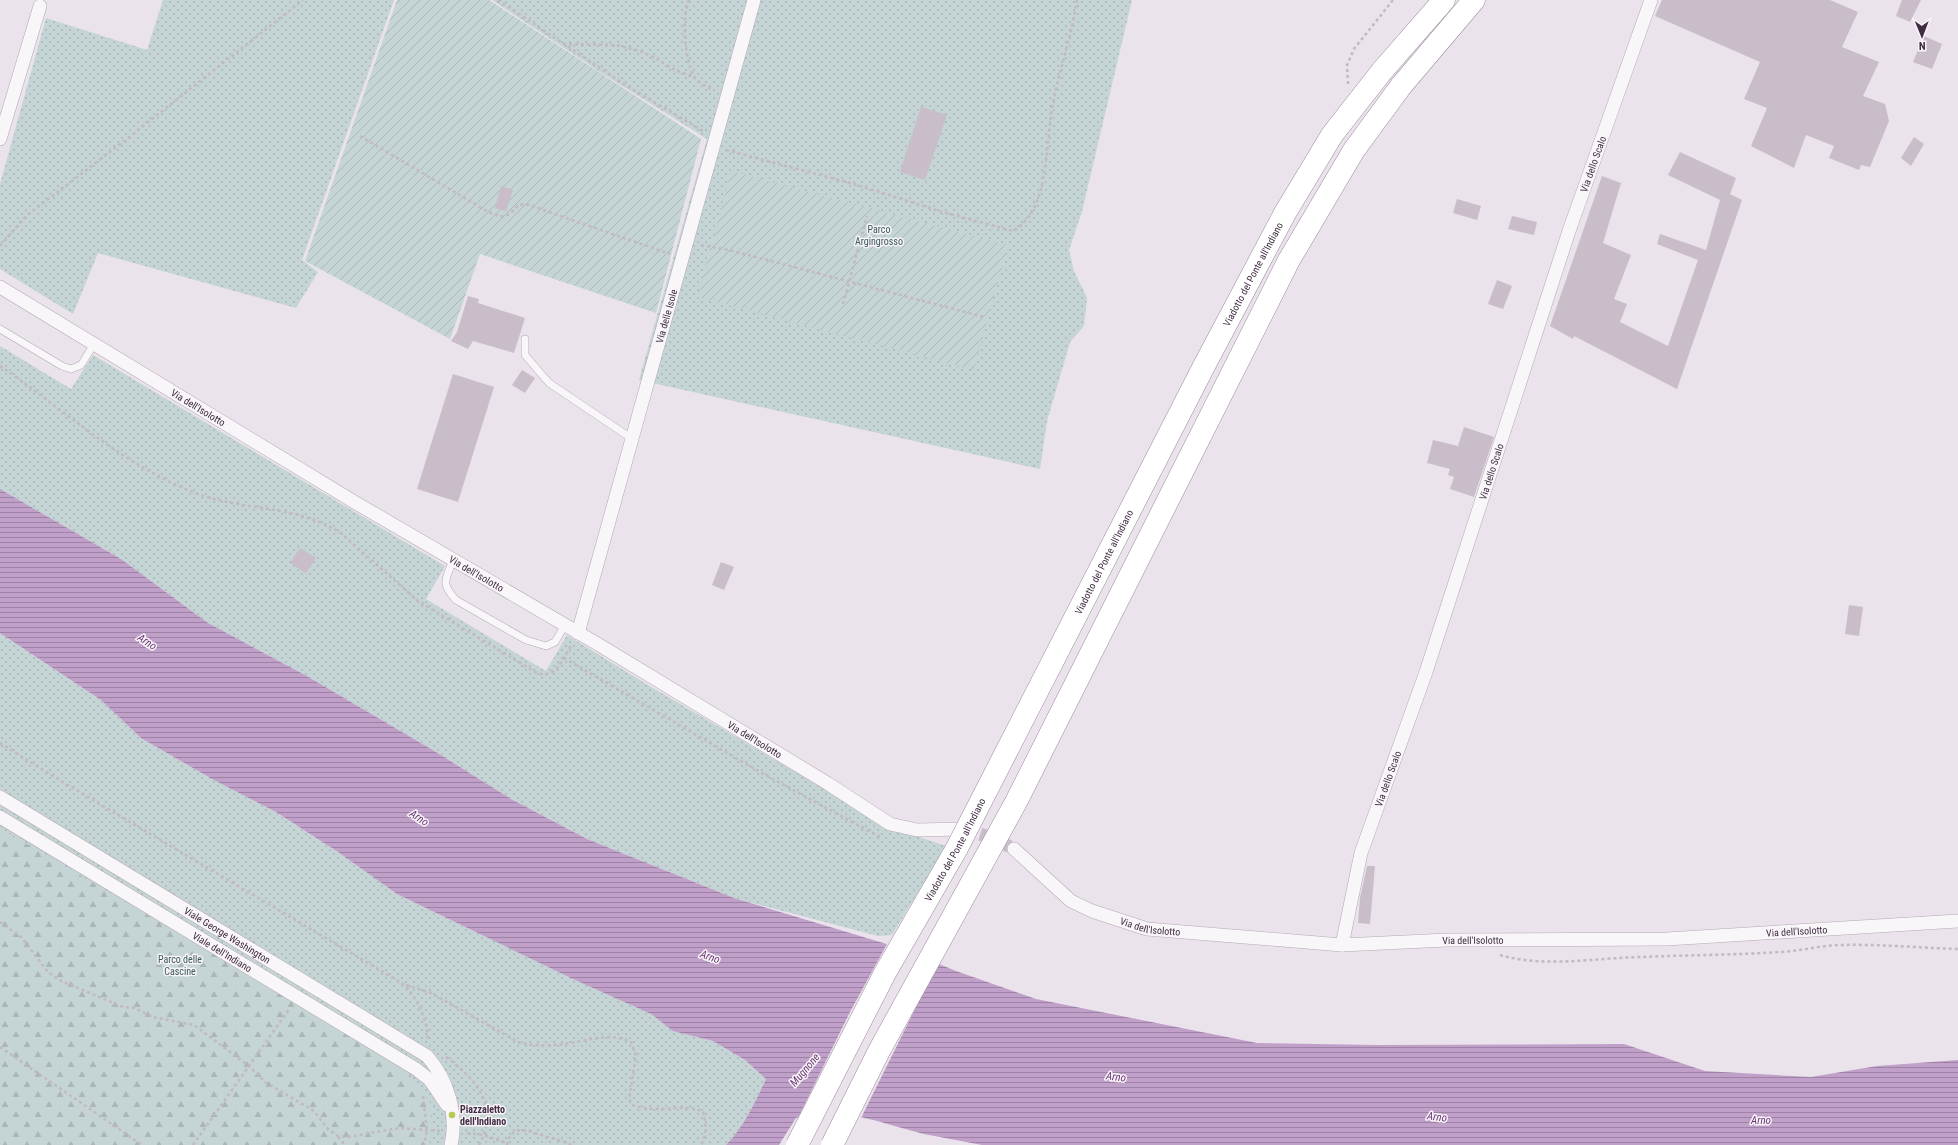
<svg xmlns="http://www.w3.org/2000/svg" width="1958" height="1145" font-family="'Roboto Condensed',sans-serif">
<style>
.grass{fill:url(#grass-dots)}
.forest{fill:url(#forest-firs)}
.garden{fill:url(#garden-furrows)}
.water{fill:url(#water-rules)}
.pier{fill:#eae3eb}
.building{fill:#c9bdca}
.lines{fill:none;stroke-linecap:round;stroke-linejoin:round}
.street-tunnel{stroke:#c8bec9;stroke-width:13;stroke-dasharray:13 6;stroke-linecap:butt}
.lane-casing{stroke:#b4a8b5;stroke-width:8}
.street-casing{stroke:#b4a8b5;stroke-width:14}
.highway-casing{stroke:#9e8ba1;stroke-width:23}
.path{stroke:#c2b9c2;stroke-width:2.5;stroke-dasharray:3 3;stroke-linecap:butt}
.lane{stroke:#f9f6f9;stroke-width:7}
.street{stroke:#f9f6f9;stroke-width:13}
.highway{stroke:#fff;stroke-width:22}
.highway-bridge-casing{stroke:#9e8ba1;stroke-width:23;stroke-linecap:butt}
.highway-bridge{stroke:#fff;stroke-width:22}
.poi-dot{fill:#b9c94f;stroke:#f7f3f8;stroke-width:1.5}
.labels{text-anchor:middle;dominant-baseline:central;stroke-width:3;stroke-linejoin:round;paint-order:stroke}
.street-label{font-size:10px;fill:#402b42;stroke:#f7f3f8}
.park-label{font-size:10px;fill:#395a5d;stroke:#f7f3f8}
.poi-label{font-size:10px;font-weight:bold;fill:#402b42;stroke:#f7f3f8;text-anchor:start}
.water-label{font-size:11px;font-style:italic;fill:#6a3774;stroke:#f7f3f8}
</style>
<defs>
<pattern id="grass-dots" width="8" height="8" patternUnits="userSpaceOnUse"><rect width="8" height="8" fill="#c5d4d4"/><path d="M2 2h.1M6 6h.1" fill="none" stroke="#aab6b7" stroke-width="1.8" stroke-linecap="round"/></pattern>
<pattern id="forest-firs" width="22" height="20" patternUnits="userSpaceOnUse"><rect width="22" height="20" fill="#c5d4d4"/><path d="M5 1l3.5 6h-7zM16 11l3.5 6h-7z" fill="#aab6b7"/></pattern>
<pattern id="garden-furrows" width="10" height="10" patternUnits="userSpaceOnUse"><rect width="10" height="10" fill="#c5d4d4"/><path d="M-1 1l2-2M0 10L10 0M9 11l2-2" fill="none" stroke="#aab6b7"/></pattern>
<pattern id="water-rules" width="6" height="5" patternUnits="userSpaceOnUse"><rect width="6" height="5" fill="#c0a0c9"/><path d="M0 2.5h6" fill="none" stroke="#9d83a5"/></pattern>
</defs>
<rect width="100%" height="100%" fill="#eae3eb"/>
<g class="grass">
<polygon points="163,0 394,0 302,260 318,272 296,308 98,253 73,314 0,269 0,184 46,18 147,50"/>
<polygon points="492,0 1132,0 1082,211 1069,250 1074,271 1087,298 1084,326 1070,342 1047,421 1040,469 639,380 707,139 600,72"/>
<polygon points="0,346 71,389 93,355 445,566 426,599 546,671 567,635 648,685 889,827 946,846 892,935 878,936 734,898 587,839 511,799 436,752 305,675 208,623 121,559 0,489"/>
<path d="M0 633 101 700 141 738 212 779 276 812 338 852 397 894 575 980 651 1014 673 1031 713 1041 745 1060 766 1079C755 1102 744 1127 726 1145H0Z"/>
</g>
<polygon class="forest" points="0,828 320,1017 408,1072 430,1103 433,1127 429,1145 0,1145"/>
<g class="garden">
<polygon points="397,0 489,0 701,139 656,313 480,254 450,339 305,261"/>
<polygon points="731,171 1008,245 974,370 697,297"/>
</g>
<path class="water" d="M0 489 121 559 208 623 305 675 436 752 511 799 587 839 734 898 900 948 956 971 1036 999 1257 1043 1377 1045 1624 1044 1705 1071 1811 1077 1877 1066 1958 1060V1145H982C963 1141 943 1138 924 1134 885 1124 835 1104 796 1118L779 1145H726C744 1127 755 1102 766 1079L745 1060 713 1041 673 1031 651 1014 575 980 397 894 338 852 276 812 212 779 141 738 101 700 0 633Z"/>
<polygon class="pier" points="888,942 921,954 931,977 860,1120 818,1114 797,1120 850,1012"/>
<g class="building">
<polygon points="1662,0 1830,0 1858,12 1842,47 1879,62 1863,96 1885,104 1889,121 1870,167 1861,165 1859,170 1829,158 1834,146 1806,135 1794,168 1751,146 1767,108 1744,99 1760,62 1655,16"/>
<polygon points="1902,0 1921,0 1910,22 1896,16"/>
<polygon points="1924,36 1942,44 1932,69 1913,62"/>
<polygon points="921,107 947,115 925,180 900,172"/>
<polygon points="1914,137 1924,144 1911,166 1901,158"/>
<polygon points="1680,152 1736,178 1730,194 1742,200 1677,389 1574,336 1573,339 1550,326 1602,176 1621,183 1603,243 1631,255 1614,299 1627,304 1620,322 1668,346 1698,260 1657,244 1660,234 1706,250 1720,200 1668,175"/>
<polygon points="501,186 513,190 506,211 495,208"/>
<polygon points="1457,199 1481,206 1477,220 1453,213"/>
<polygon points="1512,216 1537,222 1534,235 1508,229"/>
<polygon points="1497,280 1512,286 1503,309 1488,304"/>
<polygon points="468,296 479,299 478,303 525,318 514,353 473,341 468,349 451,341 457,332"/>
<polygon points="522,370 535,378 525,393 512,385"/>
<polygon points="453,374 494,387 458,502 417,489"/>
<polygon points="1464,427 1494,437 1474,497 1450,489 1454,477 1448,475 1450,469 1427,463 1433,440 1458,446"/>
<polygon points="300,548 316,558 306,573 290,563"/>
<polygon points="721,562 734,567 724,590 712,585"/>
<polygon points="1849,605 1863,607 1859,636 1845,634"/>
<polygon points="1367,866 1375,866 1370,924 1358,923 1360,898"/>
</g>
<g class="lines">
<polyline class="street-tunnel" points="962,829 993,838 1014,849"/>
<g class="lane-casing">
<g id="lane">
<polyline points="0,329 62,366 71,369 81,365 94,344"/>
<polyline points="525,339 525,355 549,383 631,438"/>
<path d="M453 560C446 579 440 583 456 600L526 640 546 646 555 642 565 625"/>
</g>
</g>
<g class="street-casing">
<g id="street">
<polyline points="0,139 40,6"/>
<path id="s1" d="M0 287 356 503 596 643 827 783 890 824 917 830 962 829"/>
<path id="s2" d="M578 633 754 0"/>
<path id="s3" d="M0 797 427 1056C448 1080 458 1114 451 1145"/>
<path id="s4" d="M0 817 416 1069 430 1080 447 1105"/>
<path id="s5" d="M1014 849 1071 901 1092 911 1147 929 1342 945 1447 940 1667 939 1958 921"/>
<path id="s6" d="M1342 945 1361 853 1426 672 1569 231 1651 0"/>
</g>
</g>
<g class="highway-casing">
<g id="highway">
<polyline points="1382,71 1444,0"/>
<polyline points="1401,86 1474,0"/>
</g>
</g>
<g class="path">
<polyline points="498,0 627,86 703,131"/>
<path d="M689 0C681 17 685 61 694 76 698 83 708 87 714 91"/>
<polyline points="563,44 616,45 640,51 657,59 673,69 695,78"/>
<polyline points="1348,84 1347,65 1354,49 1393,0"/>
<path d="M360 136 488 212C504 218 506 219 518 205L526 204 670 254"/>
<path d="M726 150 854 184 939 211 1013 231C1028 223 1037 205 1041 189 1048 159 1048 128 1054 98 1061 65 1072 33 1077 0"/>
<polyline points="701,245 729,250 984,317"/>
<polyline points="0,246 26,216 119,145 303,0"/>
<polyline points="843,304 867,216"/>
<path d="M0 366C65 410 123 466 198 494 245 511 300 505 342 534L418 601 537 673C556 680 563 658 572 644"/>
<polyline points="564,658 760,772 878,836 883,837"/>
<path d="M0 743 61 781 405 985C419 1002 427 1018 428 1040"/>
<polyline points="0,922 21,937 48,972 59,980 123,1007 134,1008 153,1017 194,1025 249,1066 265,1082 314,1111 328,1129 338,1136 348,1137 399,1128 440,1131"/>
<path d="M1500 955C1545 968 1594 958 1641 957 1687 955 1734 955 1780 952 1801 951 1822 945 1843 945 1881 944 1920 948 1958 949"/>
<path d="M406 985 431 993 520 1043C537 1046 553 1046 570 1043 591 1040 611 1032 631 1042L636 1056 629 1099 632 1105C639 1107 646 1109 653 1109 669 1110 690 1104 703 1112 706 1123 707 1135 701 1145"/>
<polyline points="0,1047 142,1145"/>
<path d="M446 1057C477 1080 500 1106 479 1145"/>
<polyline points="423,1096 427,1130 424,1145"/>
<polyline points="467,1133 483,1135 507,1143"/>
<polyline points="338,1137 345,1145"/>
<polyline points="193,1145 290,1008"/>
<path d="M507 1145C511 1124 527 1130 541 1135 551 1138 561 1140 571 1145"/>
</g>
<use href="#lane" class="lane"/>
<use href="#street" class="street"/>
<use href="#highway" class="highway"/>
<g class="highway-bridge-casing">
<g id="highway-bridge">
<path id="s7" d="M797 1145 885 973 957 848 1204 366 1285 213 1332 135 1382 71"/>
<polyline points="832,1145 879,1051 1016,802 1289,260 1354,150 1401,86"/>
</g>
</g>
<use href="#highway-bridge" class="highway-bridge"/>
</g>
<circle class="poi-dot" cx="452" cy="1115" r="4"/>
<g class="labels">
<g class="street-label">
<text stroke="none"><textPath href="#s6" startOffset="821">Via dello Scalo</textPath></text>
<text stroke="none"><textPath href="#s7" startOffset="983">Viadotto del Ponte all'Indiano</textPath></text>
<text stroke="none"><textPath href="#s2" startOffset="329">Via delle Isole</textPath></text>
<text stroke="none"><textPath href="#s1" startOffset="232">Via dell'Isolotto</textPath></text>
<text stroke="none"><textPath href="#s6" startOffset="497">Via dello Scalo</textPath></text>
<text stroke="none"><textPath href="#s7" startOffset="659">Viadotto del Ponte all'Indiano</textPath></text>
<text stroke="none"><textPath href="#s1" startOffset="556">Via dell'Isolotto</textPath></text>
<text stroke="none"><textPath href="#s1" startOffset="880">Via dell'Isolotto</textPath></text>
<text stroke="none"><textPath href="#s6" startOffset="173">Via dello Scalo</textPath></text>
<text stroke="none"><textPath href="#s7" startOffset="335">Viadotto del Ponte all'Indiano</textPath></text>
<text stroke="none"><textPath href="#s5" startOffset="161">Via dell'Isolotto</textPath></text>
<text stroke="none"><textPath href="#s5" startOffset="809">Via dell'Isolotto</textPath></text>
<text stroke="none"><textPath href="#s3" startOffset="266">Viale George Washington</textPath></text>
<text stroke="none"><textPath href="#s5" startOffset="485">Via dell'Isolotto</textPath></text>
<text stroke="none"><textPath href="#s4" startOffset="260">Viale dell'Indiano</textPath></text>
</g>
<g class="park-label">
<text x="879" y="229">Parco<tspan x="879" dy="12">Argingrosso</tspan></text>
<text x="180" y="959">Parco delle<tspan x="180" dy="12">Cascine</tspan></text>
</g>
<g class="poi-label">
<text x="460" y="1109">Piazzaletto<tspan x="460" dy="12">dell'Indiano</tspan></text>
</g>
<g class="water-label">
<text transform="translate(147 642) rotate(33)">Arno</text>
<text transform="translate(419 818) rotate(33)">Arno</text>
<text transform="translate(710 957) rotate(19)">Arno</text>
<text transform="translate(805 1070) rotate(-50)">Mugnone</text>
<text transform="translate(1116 1077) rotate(7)">Arno</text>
<text transform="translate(1437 1117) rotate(7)">Arno</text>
<text x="1761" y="1120">Arno</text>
</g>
</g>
<g transform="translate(1922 36) rotate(179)" stroke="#f7f3f8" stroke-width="3" paint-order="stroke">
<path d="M0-3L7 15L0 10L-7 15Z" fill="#402b42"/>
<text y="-6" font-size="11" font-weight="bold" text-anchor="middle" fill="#402b42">N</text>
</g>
</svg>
